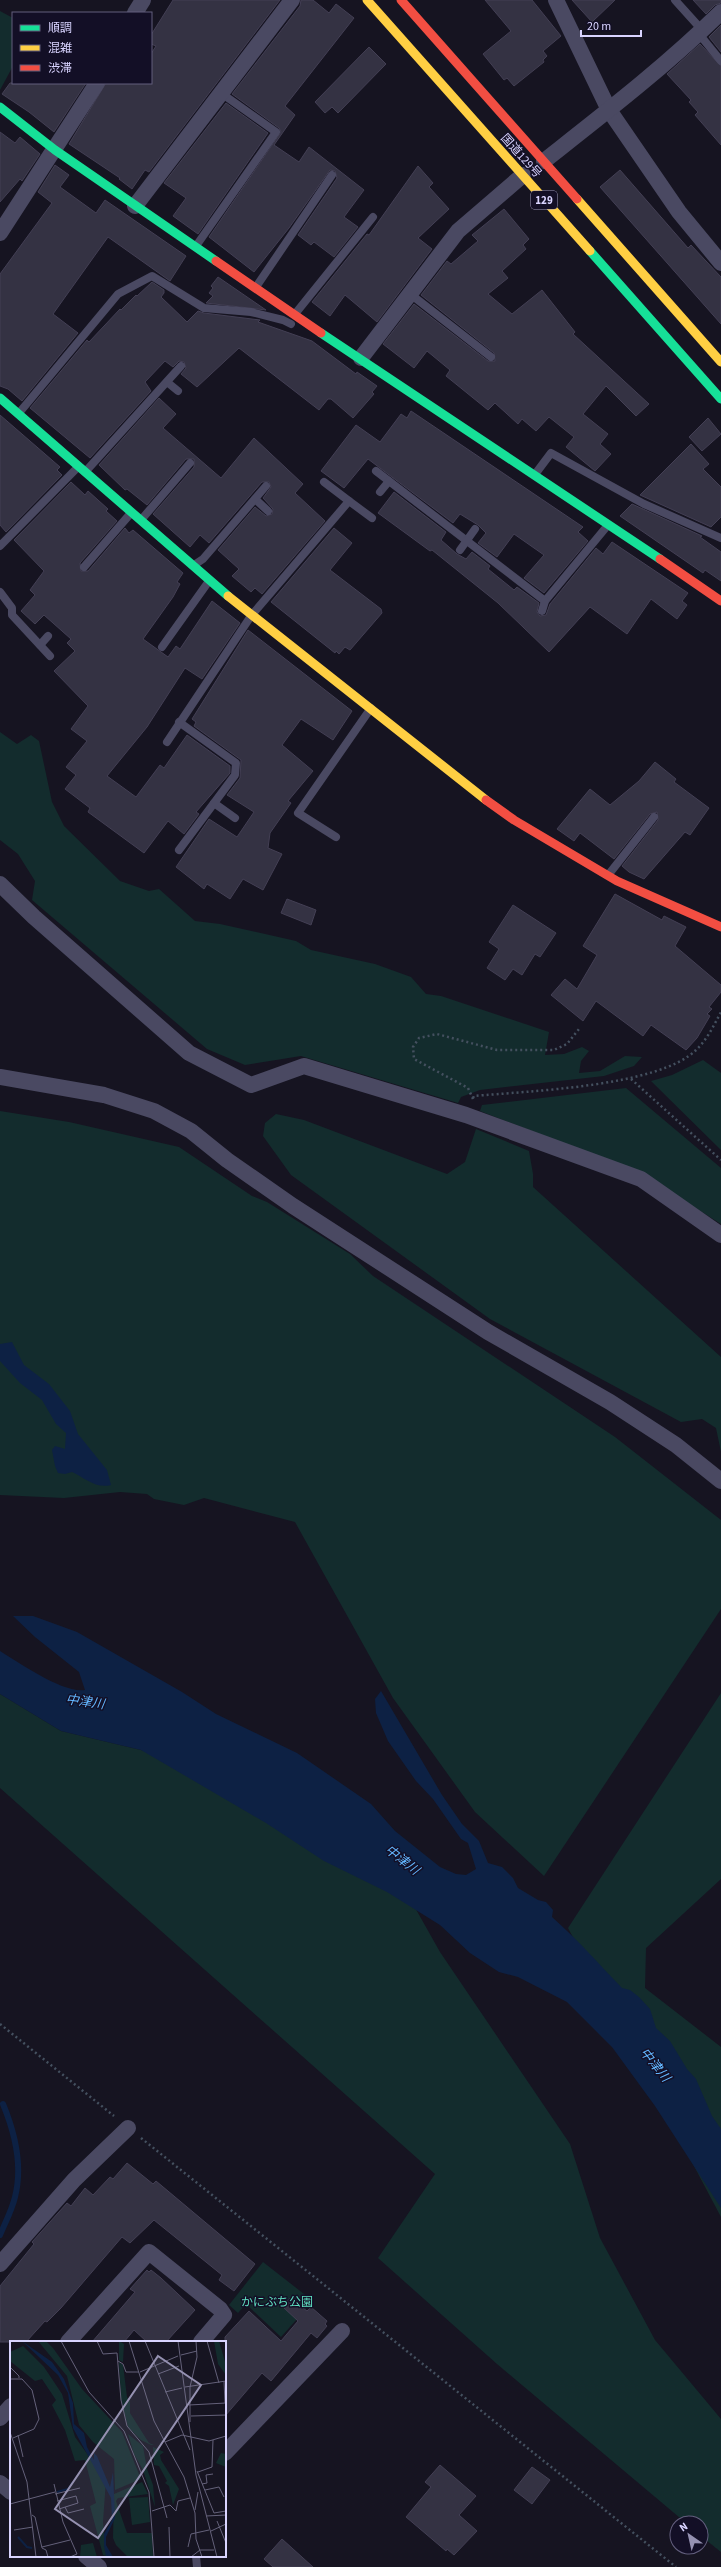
<svg xmlns="http://www.w3.org/2000/svg" width="721" height="2567" font-family="'Source Sans 3','Noto Sans JP',sans-serif">
<style>
.green{fill:#132c2d}
.water{fill:#0d2144}
.lines{fill:none;stroke-linecap:round;stroke-linejoin:round}
.stream{stroke:#0d2144;stroke-width:6}
.building{fill:#343243;stroke:#433f54}
.path{stroke:#44505f;stroke-width:2.5;stroke-dasharray:2 3;stroke-linecap:butt}
.lane{stroke:#4a4962;stroke-width:8}
.street{stroke:#4a4962;stroke-width:16}
.fast{stroke:#16e098;stroke-width:9}
.slow{stroke:#ffcf43;stroke-width:9}
.jam{stroke:#f24e42;stroke-width:9}
.labels{text-anchor:middle;dominant-baseline:central;stroke-width:3;stroke-linejoin:round;paint-order:stroke}
.shield{fill:#130f26;stroke:#9e99be;stroke-width:1}
.shield-label{font-size:11px;font-weight:bold;fill:#d9d4ff}
.street-label{font-size:12px;fill:#d9d4ff;stroke:#130f26}
.park-label{font-size:12px;fill:#5fe0c0;stroke:#130f26}
.water-label{font-size:13px;font-style:italic;fill:#62b6ff;stroke:#130f26}
.inset-river{fill:none;stroke:#0d2144;stroke-width:2}
.inset-road{fill:none;stroke:#64617a;stroke-width:1}
.view{fill:#9591b1;fill-opacity:0.15;stroke:#9591b1;stroke-width:2}
.inset-edge{fill:none;stroke:#d9d4ff;stroke-width:2}
</style>
<rect width="100%" height="100%" fill="#161421"/>
<g class="green">
<polygon points="0,11 13,18 13,66 0,90"/>
<polygon points="0,732 17,744 31,735 39,741 52,802 64,826 120,881 149,891 159,889 195,921 220,924 296,941 311,950 375,964 411,977 426,994 441,996 549,1032 545,1055 564,1054 582,1047 589,1051 581,1061 579,1073 600,1071 625,1056 642,1057 634,1066 604,1076 480,1090 461,1097 458,1103 301,1056 245,1065 207,1049 32,900 35,881 18,854 0,840"/>
<polygon points="703,1060 721,1073 721,1150 651,1081 672,1075"/>
<polygon points="626,1088 721,1168 721,1224 640,1173 480,1111 482,1105"/>
<polygon points="0,1111 69,1122 179,1147 252,1196 267,1202 350,1254 373,1276 615,1437 721,1520 721,1609 544,1876 475,1812 393,1698 295,1522 204,1498 184,1505 154,1499 147,1494 120,1492 64,1498 0,1495"/>
<polygon points="276,1114 304,1120 447,1174 465,1162 476,1129 529,1151 533,1174 533,1187 721,1357 721,1452 716,1428 702,1419 681,1422 490,1319 291,1175 263,1136 265,1123"/>
<polygon points="721,1693 721,1879 646,1948 645,1988 721,2047 721,2217 568,1928"/>
<polygon points="0,1694 61,1731 141,1750 369,1826 440,1952 570,2144 600,2238 655,2340 721,2419 721,2552 701,2536 701,2523 686,2523 497,2364 378,2258 435,2174 0,1788"/>
<polygon points="263,2262 313,2301 281,2337 246,2304 238,2313 229,2305"/>
</g>
<g class="water">
<path d="M12 1342 24 1365 49 1384 70 1411 78 1434 107 1470 111 1485C96 1489 85 1478 72 1472L65 1474 58 1473 55 1466 52 1450 55 1446 65 1449 66 1433 56 1424 42 1400 20 1383 0 1361V1344Z"/>
<path d="M13 1616H33L77 1632 182 1692 216 1714 297 1753 371 1804 395 1831 440 1867 456 1874 466 1875 476 1869 468 1843 461 1839 433 1799 416 1781 388 1741 376 1713 375 1699 381 1691 442 1795 462 1824 479 1841 488 1863 502 1867 513 1878 518 1888 538 1900 546 1902 553 1910 552 1917C577 1939 599 1964 622 1988L630 1990 639 1997 650 2009 656 2028 670 2041 687 2069 696 2079 712 2116 721 2129V2208L655 2106 612 2047 567 2002 518 1977 499 1972 470 1953 440 1925 387 1892 324 1861 266 1823 141 1750 61 1731 0 1694V1651C18 1662 64 1694 85 1690L79 1672 35 1637Z"/>
</g>
<g class="lines">
<path class="stream" d="M0 2235C5 2223 12 2210 15 2197 23 2166 15 2133 3 2104"/>
</g>
<g class="building">
<polygon points="173,0 280,0 149,172 145,170 132,189 119,179 120,178 69,144 106,83 151,83 151,54 156,46 151,44 151,35"/>
<polygon points="301,0 313,0 329,13 336,4 354,18 285,106 295,115 274,145 299,162 309,147 364,190 344,217 358,227 334,257 314,242 311,245 298,235 337,178 335,171 330,170 289,228 254,272 209,237 281,132 279,128 232,94 300,6"/>
<polygon points="485,0 532,0 561,36 543,51 547,56 543,60 544,62 514,86 507,78 504,80 483,54 511,31"/>
<polygon points="572,0 615,0 592,22"/>
<polygon points="693,0 721,0 721,3 715,5 706,14"/>
<polygon points="721,25 721,52 709,37"/>
<polygon points="700,44 721,66 721,145 695,115 698,112 689,102 691,100 667,74"/>
<polygon points="369,47 386,64 338,113 332,107 325,113 315,102"/>
<polygon points="10,83 86,83 54,132 29,112 2,94"/>
<polygon points="226,103 268,133 198,234 173,216 186,198 164,183"/>
<polygon points="0,132 15,143 20,137 40,154 22,181 20,179 0,202"/>
<polygon points="55,165 69,175 60,187 96,213 105,200 186,256 170,281 108,237 53,314 78,333 22,401 8,389 0,386 0,274 52,203 38,192"/>
<polygon points="418,166 433,183 429,187 449,209 418,238 432,249 377,322 345,295 330,316 312,302 367,234 369,235"/>
<polygon points="620,170 688,248 691,245 721,277 721,324 600,187"/>
<polygon points="504,209 529,239 523,245 526,249 502,271 508,278 488,294 512,314 542,290 575,332 573,334 649,404 636,416 606,386 583,414 608,434 600,444 611,454 595,471 566,447 574,437 549,417 536,431 522,419 518,424 495,403 488,410 446,376 450,370 427,351 414,368 383,344 414,304 488,361 495,361 494,353 421,295 447,261 451,264 478,241 472,235"/>
<polygon points="218,277 266,310 206,303 213,296 209,293 213,288 211,286"/>
<polygon points="152,282 164,290 164,293 161,297 187,322 198,311 204,313 260,320 258,322 312,341 356,374 357,372 377,386 372,392 374,394 353,418 331,399 328,399 319,410 239,348 197,387 181,374 186,368 184,362 179,361 173,367 165,361 145,382 151,391 90,458 30,408 87,340 89,342 120,309 121,310 136,295 137,296"/>
<polygon points="159,398 176,414 163,428 221,478 254,438 303,484 295,493 325,521 262,594 255,588 251,592 232,576 239,569 218,550 255,507 266,516 272,514 273,509 263,498 271,487 269,482 262,482 209,543 200,535 190,547 153,514 194,467 194,459 186,459 147,505 127,489 125,490 99,465"/>
<polygon points="411,411 583,527 578,532 588,541 544,593 524,578 544,555 514,534 497,557 478,543 486,533 478,525 460,514 453,523 368,459 344,488 321,471 356,425 380,442 401,414 407,418"/>
<polygon points="0,415 60,467 57,470 62,475 6,532 0,525"/>
<polygon points="708,418 721,434 702,451 689,437"/>
<polygon points="691,444 709,464 703,469 721,487 721,517 711,527 640,495"/>
<polygon points="71,482 85,495 88,491 108,509 106,511 117,521 80,563 81,571 88,571 125,528 129,533 133,530 183,573 177,582 180,584 173,597 143,639 168,657 176,646 180,649 212,601 240,623 202,679 185,668 147,727 107,776 136,797 160,765 164,768 187,735 230,766 230,773 196,812 199,814 184,834 168,821 144,853 88,812 90,808 65,789 76,775 66,767 87,741 71,729 88,706 54,671 75,651 67,643 71,639 44,615 35,624 21,611 35,595 30,590 44,571 14,540"/>
<polygon points="394,492 446,532 441,540 457,554 466,559 472,552 490,566 488,569 514,590 517,587 539,603 537,612 540,616 546,615 550,604 596,548 603,554 612,542 688,593 682,601 687,605 677,619 651,599 627,634 590,607 549,652 498,603 432,550 430,551 378,513"/>
<polygon points="632,504 702,536 700,537 721,552 721,581 705,570 703,573 620,516"/>
<polygon points="334,528 352,543 330,570 381,609 382,613 350,650 345,647 339,654 336,651 335,653 271,602"/>
<polygon points="248,630 352,711 333,740 301,719 282,745 313,771 288,801 291,803 270,833 268,848 282,854 263,890 243,879 230,899 207,884 204,889 176,867 209,819 237,837 254,812 227,795 240,778 241,760 194,726 196,722 192,719"/>
<polygon points="655,762 676,779 674,782 709,808 690,835 685,832 644,879 629,872 622,866 658,820 657,812 650,814 614,859 580,833 574,841 557,829 590,789 610,805 639,781"/>
<polygon points="615,894 662,920 664,916 686,927 675,946 721,985 721,992 709,1007 712,1009 707,1014 710,1016 697,1038 686,1050 651,1025 643,1036 596,1001 583,1021 551,995 565,979 577,989 597,955 583,946"/>
<polygon points="287,899 316,910 311,925 281,913"/>
<polygon points="513,905 556,933 540,957 535,954 522,975 513,969 505,980 487,968 499,949 489,942"/>
<polygon points="127,2163 153,2184 156,2181 255,2264 234,2291 219,2280 222,2275 154,2220 130,2243 122,2237 61,2308 47,2322 45,2321 26,2342 0,2342 0,2286 34,2244 32,2242 67,2203 71,2206 85,2188 93,2195 110,2177 113,2179"/>
<polygon points="147,2270 149,2272 151,2270 161,2278 195,2310 166,2342 147,2342 134,2330 124,2342 92,2342 135,2292 130,2289"/>
<polygon points="290,2298 307,2311 311,2307 327,2321 325,2324 327,2326 317,2338 311,2333 271,2381 262,2373 225,2416 225,2337 249,2311 281,2341 298,2321 283,2307"/>
<polygon points="440,2465 476,2496 459,2515 477,2531 454,2555 447,2549 446,2551 406,2517 431,2487 425,2482"/>
<polygon points="532,2467 550,2480 532,2504 514,2490"/>
<polygon points="282,2539 313,2567 273,2567 264,2559"/>
</g>
<g class="lines">
<g class="path">
<polyline points="631,1079 721,1160"/>
<path d="M473 1098 474 1096C527 1091 658 1087 696 1050 707 1040 714 1025 721 1012"/>
<polyline points="473,1099 468,1088 414,1059 413,1047 419,1038 437,1034 497,1050 554,1050 567,1044 579,1029"/>
<polyline points="0,2024 114,2116"/>
<polyline points="141,2138 676,2567"/>
</g>
<g class="lane">
<polyline points="675,0 702,30"/>
<polyline points="699,34 721,61"/>
<polyline points="196,246 276,132 221,93"/>
<polyline points="256,287 332,175"/>
<polyline points="409,293 491,357"/>
<polyline points="295,314 373,217"/>
<polyline points="167,382 178,391"/>
<polyline points="19,413 118,294 152,276 204,308 251,312 283,320 291,324"/>
<polyline points="86,471 181,366"/>
<polyline points="376,471 545,601 608,525"/>
<polyline points="536,473 551,453 644,504 721,538"/>
<polyline points="324,482 349,501"/>
<polyline points="380,492 389,481"/>
<polyline points="255,499 268,511"/>
<polyline points="141,520 190,463"/>
<polyline points="0,546 78,467"/>
<polyline points="460,550 475,529"/>
<polyline points="194,565 203,559 266,486"/>
<polyline points="84,567 131,513"/>
<polyline points="0,592 12,608 12,615 50,656"/>
<polyline points="542,611 545,601"/>
<polyline points="40,645 48,636"/>
<polyline points="162,647 209,581"/>
<polyline points="167,742 251,616 349,501 372,518"/>
<polyline points="214,803 235,818"/>
<polyline points="336,837 298,813 371,708"/>
<polyline points="179,850 235,775 236,763 179,722"/>
<polyline points="609,874 654,817"/>
<polyline points="196,2556 197,2567"/>
</g>
<g class="street">
<polyline points="556,0 609,110 679,212 721,263"/>
<polyline points="135,13 143,0"/>
<path d="M544 161C605 113 666 66 721 12"/>
<polyline points="135,206 292,0"/>
<polyline points="0,233 97,83"/>
<polyline points="361,358 458,231 523,175"/>
<polyline points="0,884 34,917 189,1053 251,1085 304,1066 466,1115 641,1179 721,1235"/>
<polyline points="0,1077 104,1095 154,1111 191,1131 227,1160 293,1206 488,1332 610,1402 676,1445 721,1481"/>
<polyline points="0,2264 74,2180 128,2128"/>
<polyline points="68,2342 149,2252 220,2309 224,2315 201,2342"/>
<polyline points="0,2418 11,2406"/>
<polyline points="225,2453 342,2331"/>
<polyline points="0,2483 11,2492"/>
<polyline points="86,2556 99,2567"/>
</g>
<g class="fast">
<polyline points="0,107 55,150 216,261"/>
<polyline points="590,251 721,399"/>
<polyline points="321,333 660,559"/>
<polyline points="0,398 228,596"/>
</g>
<g class="slow">
<polyline points="367,0 590,251"/>
<polyline points="577,199 721,362"/>
<polyline points="228,596 486,800"/>
</g>
<g class="jam">
<polyline points="401,0 577,199"/>
<polyline points="216,261 321,333"/>
<polyline points="660,559 721,601"/>
<polyline points="486,800 514,820 617,881 721,927"/>
</g>
</g>
<g class="labels">
<rect class="shield" x="531" y="191" width="26" height="18" rx="3"/>
<g class="shield-label">
<text x="544" y="200">129</text>
</g>
<g class="street-label">
<text transform="translate(521 156) rotate(48)">国道129号</text>
</g>
<g class="park-label">
<text x="277" y="2302">かにぶち公園</text>
</g>
<g class="water-label">
<text transform="translate(85 1702) rotate(8)">中津川</text>
<text transform="translate(402 1860) rotate(38)">中津川</text>
<text transform="translate(655 2065) rotate(51)">中津川</text>
</g>
</g>
<g transform="translate(10 2341)">
<rect width="216" height="216" fill="#161421"/>
<path d="M28 0H36L43 7 72 48 112 91 131 138 105 149 104 118 83 101 69 84 57 35ZM109 0 114 3 113 21 109 19ZM204 0H209L216 24V34L208 23ZM13 5 34 26 52 53 65 96 96 139 93 181 96 211 99 216 93 214 80 165 86 162 75 119 65 120 55 89 42 64 46 59 32 38 25 40 0 20V11ZM109 21 113 24 117 56 120 61V72L139 102 144 104H141L131 99 118 86 111 58ZM118 93 133 105 137 128 143 144 145 166 133 129 124 113ZM143 106 154 111 150 114 151 119 169 148 163 164 159 145 155 142 157 140 149 125 144 124ZM211 112 216 113V126L206 122ZM132 141 138 153 108 157 106 160 117 192H142L143 216H118L106 204 103 197 104 153ZM138 156 140 181 122 184 119 157ZM83 202 87 216H70L71 204Z" fill="#132c2d"/>
<path d="M12 0 42 21 54 38 63 62 64 83 74 92 77 106 84 119V112L87 115 100 146 103 131 105 177 96 196V204L103 216 96 215 94 205V193L102 179 101 157 63 87 58 52 48 34Z" fill="#0d2144"/>
<path class="inset-river" d="M47 151 58 148 63 141M8 196 17 206 22 207"/>
<path class="inset-road" d="M51 0 79 51 114 90 139 151 144 216M87 0 93 13 107 12 111 59 117 85 139 111 157 177M119 0 144 80 155 101 172 94 199 100 216 95M135 0 180 109M168 0 186 134 207 216M197 0 209 42M171 14 187 10M108 20 113 23 116 31H129M0 26 9 35V37M130 31 168 15M148 33 169 25M0 38H12L22 49 29 78 24 88 3 97M214 40 215 62M175 46 216 40M155 51 172 47M179 64 216 62M181 75 216 74M180 81V46L187 16 186 0M0 91 17 141 26 216M8 94 13 116M155 101 174 136 185 172 186 198 192 216M187 130 204 172 216 170M188 131 202 126 203 99M44 143 53 181 67 213 60 216M192 143 197 142 196 134 203 133M195 149 209 146 214 156M45 153 70 147M47 160 66 155 68 162 49 168M0 163 45 151M55 166 58 172 74 168M185 169 188 151M142 170 160 164 166 170 168 160 180 157M22 174 25 176 32 207 36 209 38 216M196 175 216 174M207 180 216 202M159 186 160 216M4 189 23 186M201 190 216 183M32 206 60 199M178 206 181 193 199 189M181 216 190 209H204"/>
<path class="view" d="M148 15 191 44 88 197 45 168Z"/>
<rect width="216" height="216" class="inset-edge"/>
</g>
<rect x="12" y="12" width="140" height="72" fill="#130f26" stroke="#625e7d"/>
<rect x="20" y="25" width="20" height="6" fill="#16e098" stroke="#625e7d"/>
<text x="48" y="32" font-size="12" fill="#d9d4ff">順調</text>
<rect x="20" y="45" width="20" height="6" fill="#ffcf43" stroke="#625e7d"/>
<text x="48" y="52" font-size="12" fill="#d9d4ff">混雑</text>
<rect x="20" y="65" width="20" height="6" fill="#f24e42" stroke="#625e7d"/>
<text x="48" y="72" font-size="12" fill="#d9d4ff">渋滞</text>
<g transform="translate(689 2535) rotate(326)"><circle r="19" fill="#130f26" stroke="#625e7d"/>
<path d="M0-3L7 15L0 10L-7 15Z" fill="#9591b1"/>
<text y="-6" font-size="11" font-weight="bold" text-anchor="middle" fill="#d9d4ff">N</text>
</g>
<path d="M581 30v6h60v-6" fill="none" stroke="#d9d4ff" stroke-width="2"/>
<text x="587" y="30" font-size="12" fill="#d9d4ff" stroke="#130f26" stroke-width="3" paint-order="stroke">20 m</text>
</svg>
